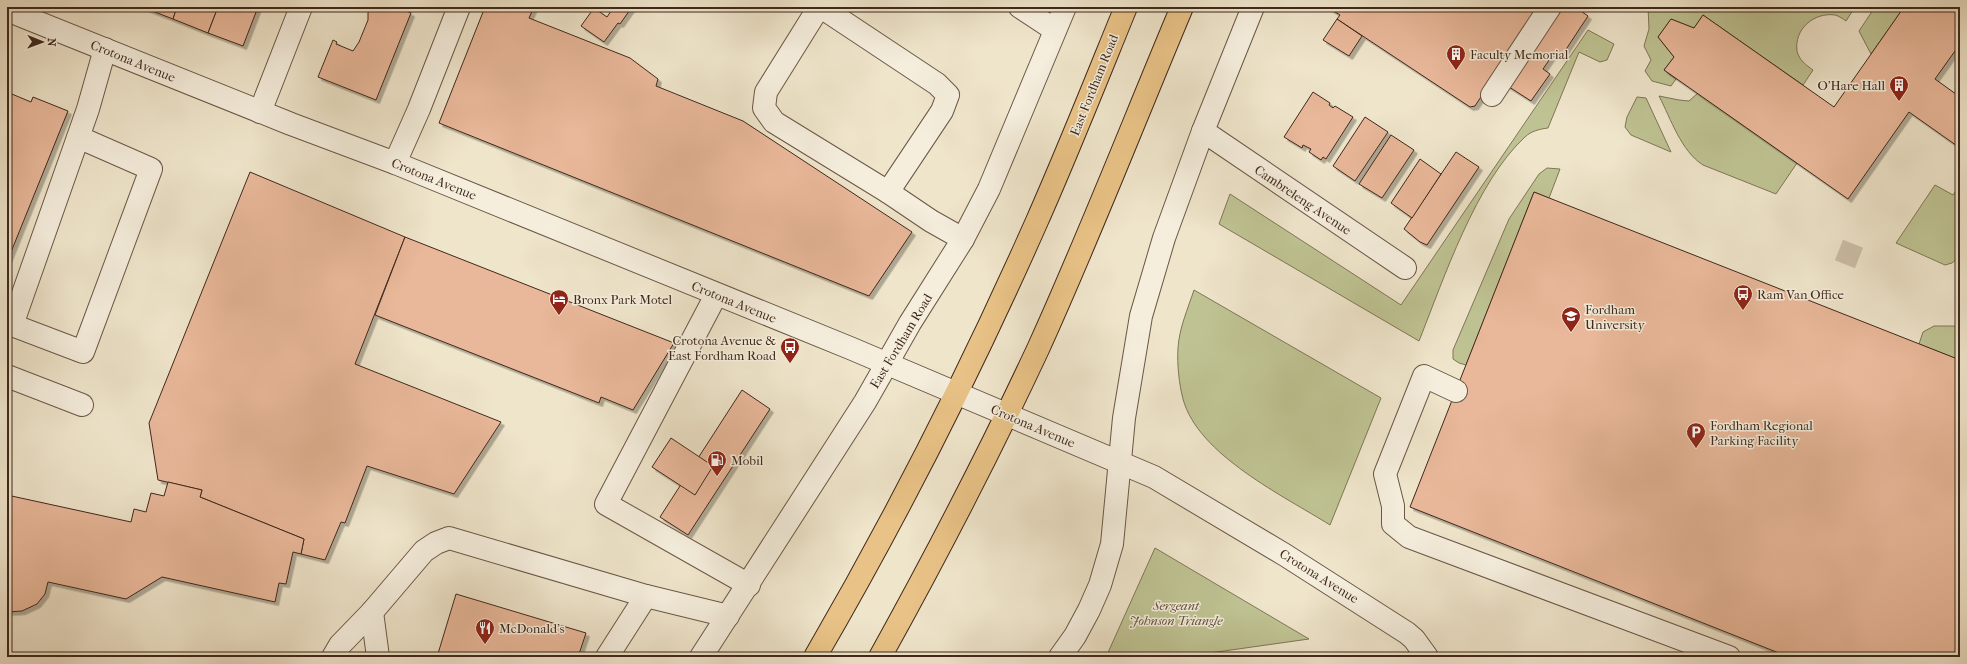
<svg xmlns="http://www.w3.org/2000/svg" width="1967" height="664" font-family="'IM FELL French Canon',serif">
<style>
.green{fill:#bfc393;stroke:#7f7657}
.building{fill:#e9b89a;stroke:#3f281b;filter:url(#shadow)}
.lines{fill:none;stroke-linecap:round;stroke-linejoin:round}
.minor-tunnel{stroke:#ccbfa8;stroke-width:22;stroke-dasharray:22 11;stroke-linecap:butt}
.minor-casing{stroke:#6b5747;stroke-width:24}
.major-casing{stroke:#3f281b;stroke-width:24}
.minor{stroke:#f5eedd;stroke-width:22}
.major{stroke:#e8c286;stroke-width:22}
.labels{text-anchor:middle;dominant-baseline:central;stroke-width:3;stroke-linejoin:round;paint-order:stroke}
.poi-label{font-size:13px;fill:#3f281b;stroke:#f5eedd;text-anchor:start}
.street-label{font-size:13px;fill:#3f281b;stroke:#f5eedd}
.park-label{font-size:13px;font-style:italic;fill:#5f4f39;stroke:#f5eedd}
</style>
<defs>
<filter id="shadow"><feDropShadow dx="3.5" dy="3.5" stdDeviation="0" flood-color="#0004"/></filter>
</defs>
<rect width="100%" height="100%" fill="#efe5cb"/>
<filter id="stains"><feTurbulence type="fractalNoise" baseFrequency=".005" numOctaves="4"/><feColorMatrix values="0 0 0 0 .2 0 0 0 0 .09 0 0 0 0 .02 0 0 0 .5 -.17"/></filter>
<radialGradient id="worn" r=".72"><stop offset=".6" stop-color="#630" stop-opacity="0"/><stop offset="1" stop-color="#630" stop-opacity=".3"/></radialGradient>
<g class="green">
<path d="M1648 7H1855L1846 21C1843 19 1839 16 1835 15 1814 12 1794 29 1797 51 1799 60 1806 65 1813 70L1803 85 1703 15 1694 28 1671 19 1658 37 1674 57 1664 70 1676 79 1671 86 1652 81 1645 71 1651 60 1644 46 1649 29Z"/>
<polygon points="1875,7 1904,7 1871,54 1859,31"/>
<path d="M1588 30 1614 44 1607 60 1600 62 1579 52 1548 128C1540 129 1531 131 1525 137 1476 182 1444 278 1419 341L1219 224 1230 194 1401 305Z"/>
<path d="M1698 93 1797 163 1776 194 1703 165C1681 151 1671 119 1659 96L1679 100 1689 101Z"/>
<polygon points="1637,97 1646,98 1671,152 1631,135 1625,127 1627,117"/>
<polygon points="1547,168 1560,169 1549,198 1534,192 1466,365 1459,363 1453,359 1453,350 1509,219 1539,174"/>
<polygon points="1935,185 1953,195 1960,185 1960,256 1952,263 1945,265 1896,243"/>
<path d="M1194 290 1381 398 1330 525C1284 496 1198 455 1183 399 1179 384 1177 364 1178 348 1179 329 1188 308 1194 290Z"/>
<polygon points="1934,326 1954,326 1960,329 1960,360 1919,344 1923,332"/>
<polygon points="1155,548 1309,639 1181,657 1106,657"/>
</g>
<g class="building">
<polygon points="142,7 177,7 173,19"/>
<polygon points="177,7 218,7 208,33 173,19"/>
<polygon points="218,7 258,7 243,46 208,33"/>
<polygon points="370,7 397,7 411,13 376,100 318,77 333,40 337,42 336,44 353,51 359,42 368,20 368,13"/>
<polygon points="485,7 534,7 529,18 630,58 658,79 656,86 743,121 912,232 869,296 439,123"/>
<polygon points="621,7 632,7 620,24 618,23 604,42 581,26 594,8 607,17 613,8 618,12"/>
<polygon points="1327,7 1540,7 1475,106 1470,107 1337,19 1340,15"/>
<polygon points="1557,7 1561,10 1564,7 1575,7 1588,16 1561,57 1554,53 1543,69 1550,74 1531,101 1506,85"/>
<polygon points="1904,7 1960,7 1960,44 1935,79 1960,97 1960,148 1909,112 1848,199 1664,70 1674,57 1658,37 1671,19 1694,28 1703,15 1834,107"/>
<polygon points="1337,19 1362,36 1349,56 1323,40"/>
<polygon points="7,92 31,102 33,97 68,111 7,262"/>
<polygon points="1313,92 1330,103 1329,105 1333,108 1335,106 1353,117 1326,159 1323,157 1321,160 1309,152 1311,149 1303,145 1302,148 1284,137"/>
<polygon points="1365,117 1388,132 1355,181 1333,166"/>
<polygon points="1391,135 1414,150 1382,198 1359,184"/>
<polygon points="1456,152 1479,167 1427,245 1420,242 1404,229"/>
<polygon points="1420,159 1441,174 1412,218 1391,203"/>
<polygon points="250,172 405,237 355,364 501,422 454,494 367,466 345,523 341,522 325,560 301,554 304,539 200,497 202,490 158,480 149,423"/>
<polygon points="1534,192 1960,360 1960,657 1789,657 1410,507"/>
<polygon points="405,237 674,343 633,410 601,397 599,403 375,315"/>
<polygon points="742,390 770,409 688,535 660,517"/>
<polygon points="671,438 713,466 695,495 652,467"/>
<polygon points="168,482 202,490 200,497 304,539 301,554 293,552 286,584 279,583 275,602 162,577 126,599 48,582 45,594 37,604 22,611 7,612 7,495 131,522 134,509 146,512 151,493 164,496"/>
<polygon points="456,594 586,633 578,657 437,657"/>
</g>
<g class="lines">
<polyline class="minor-tunnel" points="1839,250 1859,258"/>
<g class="minor-casing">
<g id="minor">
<polyline points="819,7 766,92 764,108 774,122 888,192 942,111 948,95 937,84 821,7"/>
<polyline points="1020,7 1055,30"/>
<polyline points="7,10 291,124 395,163 850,348 1154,477 1285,555 1407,633 1414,639 1427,657"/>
<polyline points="1492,95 1550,7"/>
<polyline points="260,112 301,7"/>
<polyline points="1203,131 1405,268"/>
<polyline points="78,137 151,169 83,352 12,325 88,109 105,49"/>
<polyline points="395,163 419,109 459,7"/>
<polyline points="888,192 931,221 963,239"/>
<polyline points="716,295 606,504 749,585"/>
<polyline points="7,376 82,405"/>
<polyline points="1456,391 1424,376 1385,474 1393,506 1393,524 1409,537 1729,657"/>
<polyline points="372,612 378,657"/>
<polyline points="333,657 340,645 372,612 424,551 436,543 449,538 646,596 728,616"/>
<polyline points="607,657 646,596"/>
<polyline points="701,657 865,402 910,323 963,239 989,189 1065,7"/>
<polyline points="1060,657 1075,636 1089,610 1100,585 1112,544 1124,418 1141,316 1164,238 1203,131 1253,7"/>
</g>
</g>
<g class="major-casing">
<g id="major">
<path d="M815 657C897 516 971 370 1037 221 1068 151 1097 78 1126 7"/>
<path d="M880 657C936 556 989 454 1038 349 1089 237 1134 121 1182 7"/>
</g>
</g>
<use href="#minor" class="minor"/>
<use href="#major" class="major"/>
</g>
<defs>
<g id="building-pin" transform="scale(1)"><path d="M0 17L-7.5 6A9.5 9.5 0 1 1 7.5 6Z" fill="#8f2418" stroke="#f5eedd"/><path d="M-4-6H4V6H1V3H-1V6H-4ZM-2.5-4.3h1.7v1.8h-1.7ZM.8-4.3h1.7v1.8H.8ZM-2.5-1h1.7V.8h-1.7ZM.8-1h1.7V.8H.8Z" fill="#fff"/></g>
<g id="bus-pin" transform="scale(1)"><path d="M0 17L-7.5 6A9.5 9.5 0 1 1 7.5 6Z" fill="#8f2418" stroke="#f5eedd"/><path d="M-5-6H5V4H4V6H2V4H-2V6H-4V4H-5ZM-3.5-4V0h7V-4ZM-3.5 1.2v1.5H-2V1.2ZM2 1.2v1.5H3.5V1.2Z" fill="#fff"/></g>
<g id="hotel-pin" transform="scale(1)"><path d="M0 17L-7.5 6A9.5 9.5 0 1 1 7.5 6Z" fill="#8f2418" stroke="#f5eedd"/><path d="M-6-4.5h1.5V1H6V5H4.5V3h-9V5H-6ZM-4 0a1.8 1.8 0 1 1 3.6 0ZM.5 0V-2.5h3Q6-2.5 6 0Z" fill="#fff"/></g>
<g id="university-pin" transform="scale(1)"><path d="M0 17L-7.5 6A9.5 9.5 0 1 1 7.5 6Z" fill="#8f2418" stroke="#f5eedd"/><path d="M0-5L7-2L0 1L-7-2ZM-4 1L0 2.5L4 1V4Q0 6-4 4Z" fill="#fff"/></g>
<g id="parking-pin" transform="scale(1)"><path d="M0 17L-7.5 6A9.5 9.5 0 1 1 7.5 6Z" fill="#8f2418" stroke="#f5eedd"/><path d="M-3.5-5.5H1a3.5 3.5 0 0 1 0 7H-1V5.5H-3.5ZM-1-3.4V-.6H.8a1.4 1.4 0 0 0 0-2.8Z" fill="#fff"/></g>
<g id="fuel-pin" transform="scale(1)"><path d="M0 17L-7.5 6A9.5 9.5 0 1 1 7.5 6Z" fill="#8f2418" stroke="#f5eedd"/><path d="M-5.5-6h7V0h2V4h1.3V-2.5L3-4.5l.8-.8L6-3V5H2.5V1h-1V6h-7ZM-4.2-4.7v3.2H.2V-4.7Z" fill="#fff"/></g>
<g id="restaurant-pin" transform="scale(1)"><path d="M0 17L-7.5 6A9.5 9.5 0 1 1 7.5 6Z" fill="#8f2418" stroke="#f5eedd"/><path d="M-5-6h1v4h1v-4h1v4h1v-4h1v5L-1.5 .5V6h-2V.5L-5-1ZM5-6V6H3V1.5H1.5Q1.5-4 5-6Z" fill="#fff"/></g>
</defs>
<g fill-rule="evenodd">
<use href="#building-pin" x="1456" y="54"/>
<use href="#building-pin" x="1899" y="85"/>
<use href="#bus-pin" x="1743" y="294"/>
<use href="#hotel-pin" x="559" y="299"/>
<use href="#university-pin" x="1571" y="316"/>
<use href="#bus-pin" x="790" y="347"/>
<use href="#parking-pin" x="1696" y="432"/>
<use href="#fuel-pin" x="717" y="460"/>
<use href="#restaurant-pin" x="485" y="628"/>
</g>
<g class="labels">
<g class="poi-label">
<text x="1470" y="54">Faculty Memorial</text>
<text x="1885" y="85" text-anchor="end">O'Hare Hall</text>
<text x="1757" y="294">Ram Van Office</text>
<text x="573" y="299">Bronx Park Motel</text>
<text x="1585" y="309">Fordham<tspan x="1585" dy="15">University</tspan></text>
<text x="776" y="340" text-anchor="end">Crotona Avenue &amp;<tspan x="776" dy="15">East Fordham Road</tspan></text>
<text x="1710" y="425">Fordham Regional<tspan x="1710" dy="15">Parking Facility</tspan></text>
<text x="731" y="460">Mobil</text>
<text x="499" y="628">McDonald's</text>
</g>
<g class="street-label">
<text transform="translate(133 61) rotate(22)">Crotona Avenue</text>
<text transform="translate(1094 85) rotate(-68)">East Fordham Road</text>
<text transform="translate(434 179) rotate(22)">Crotona Avenue</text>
<text transform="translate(1303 200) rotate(34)">Cambreleng Avenue</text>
<text transform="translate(734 302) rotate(22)">Crotona Avenue</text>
<text transform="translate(901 341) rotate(-59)">East Fordham Road</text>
<text transform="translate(1033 426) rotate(23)">Crotona Avenue</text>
<text transform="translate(1319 576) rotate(32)">Crotona Avenue</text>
</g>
<g class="park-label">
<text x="1176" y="605">Sergeant<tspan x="1176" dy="15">Johnson Triangle</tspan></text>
</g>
</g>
<rect width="1967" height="664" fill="none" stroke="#efe5cb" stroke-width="24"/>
<rect x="8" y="8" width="1951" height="648" fill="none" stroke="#3f281b" stroke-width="2"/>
<rect x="12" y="12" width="1943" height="640" fill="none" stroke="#3f281b"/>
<g transform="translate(42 42) rotate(91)" stroke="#f5eedd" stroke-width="3" paint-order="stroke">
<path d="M0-3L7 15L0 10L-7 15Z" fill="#3f281b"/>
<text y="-6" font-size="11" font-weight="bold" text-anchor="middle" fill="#3f281b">N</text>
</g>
<rect width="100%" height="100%" filter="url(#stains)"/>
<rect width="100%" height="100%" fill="url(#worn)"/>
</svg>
